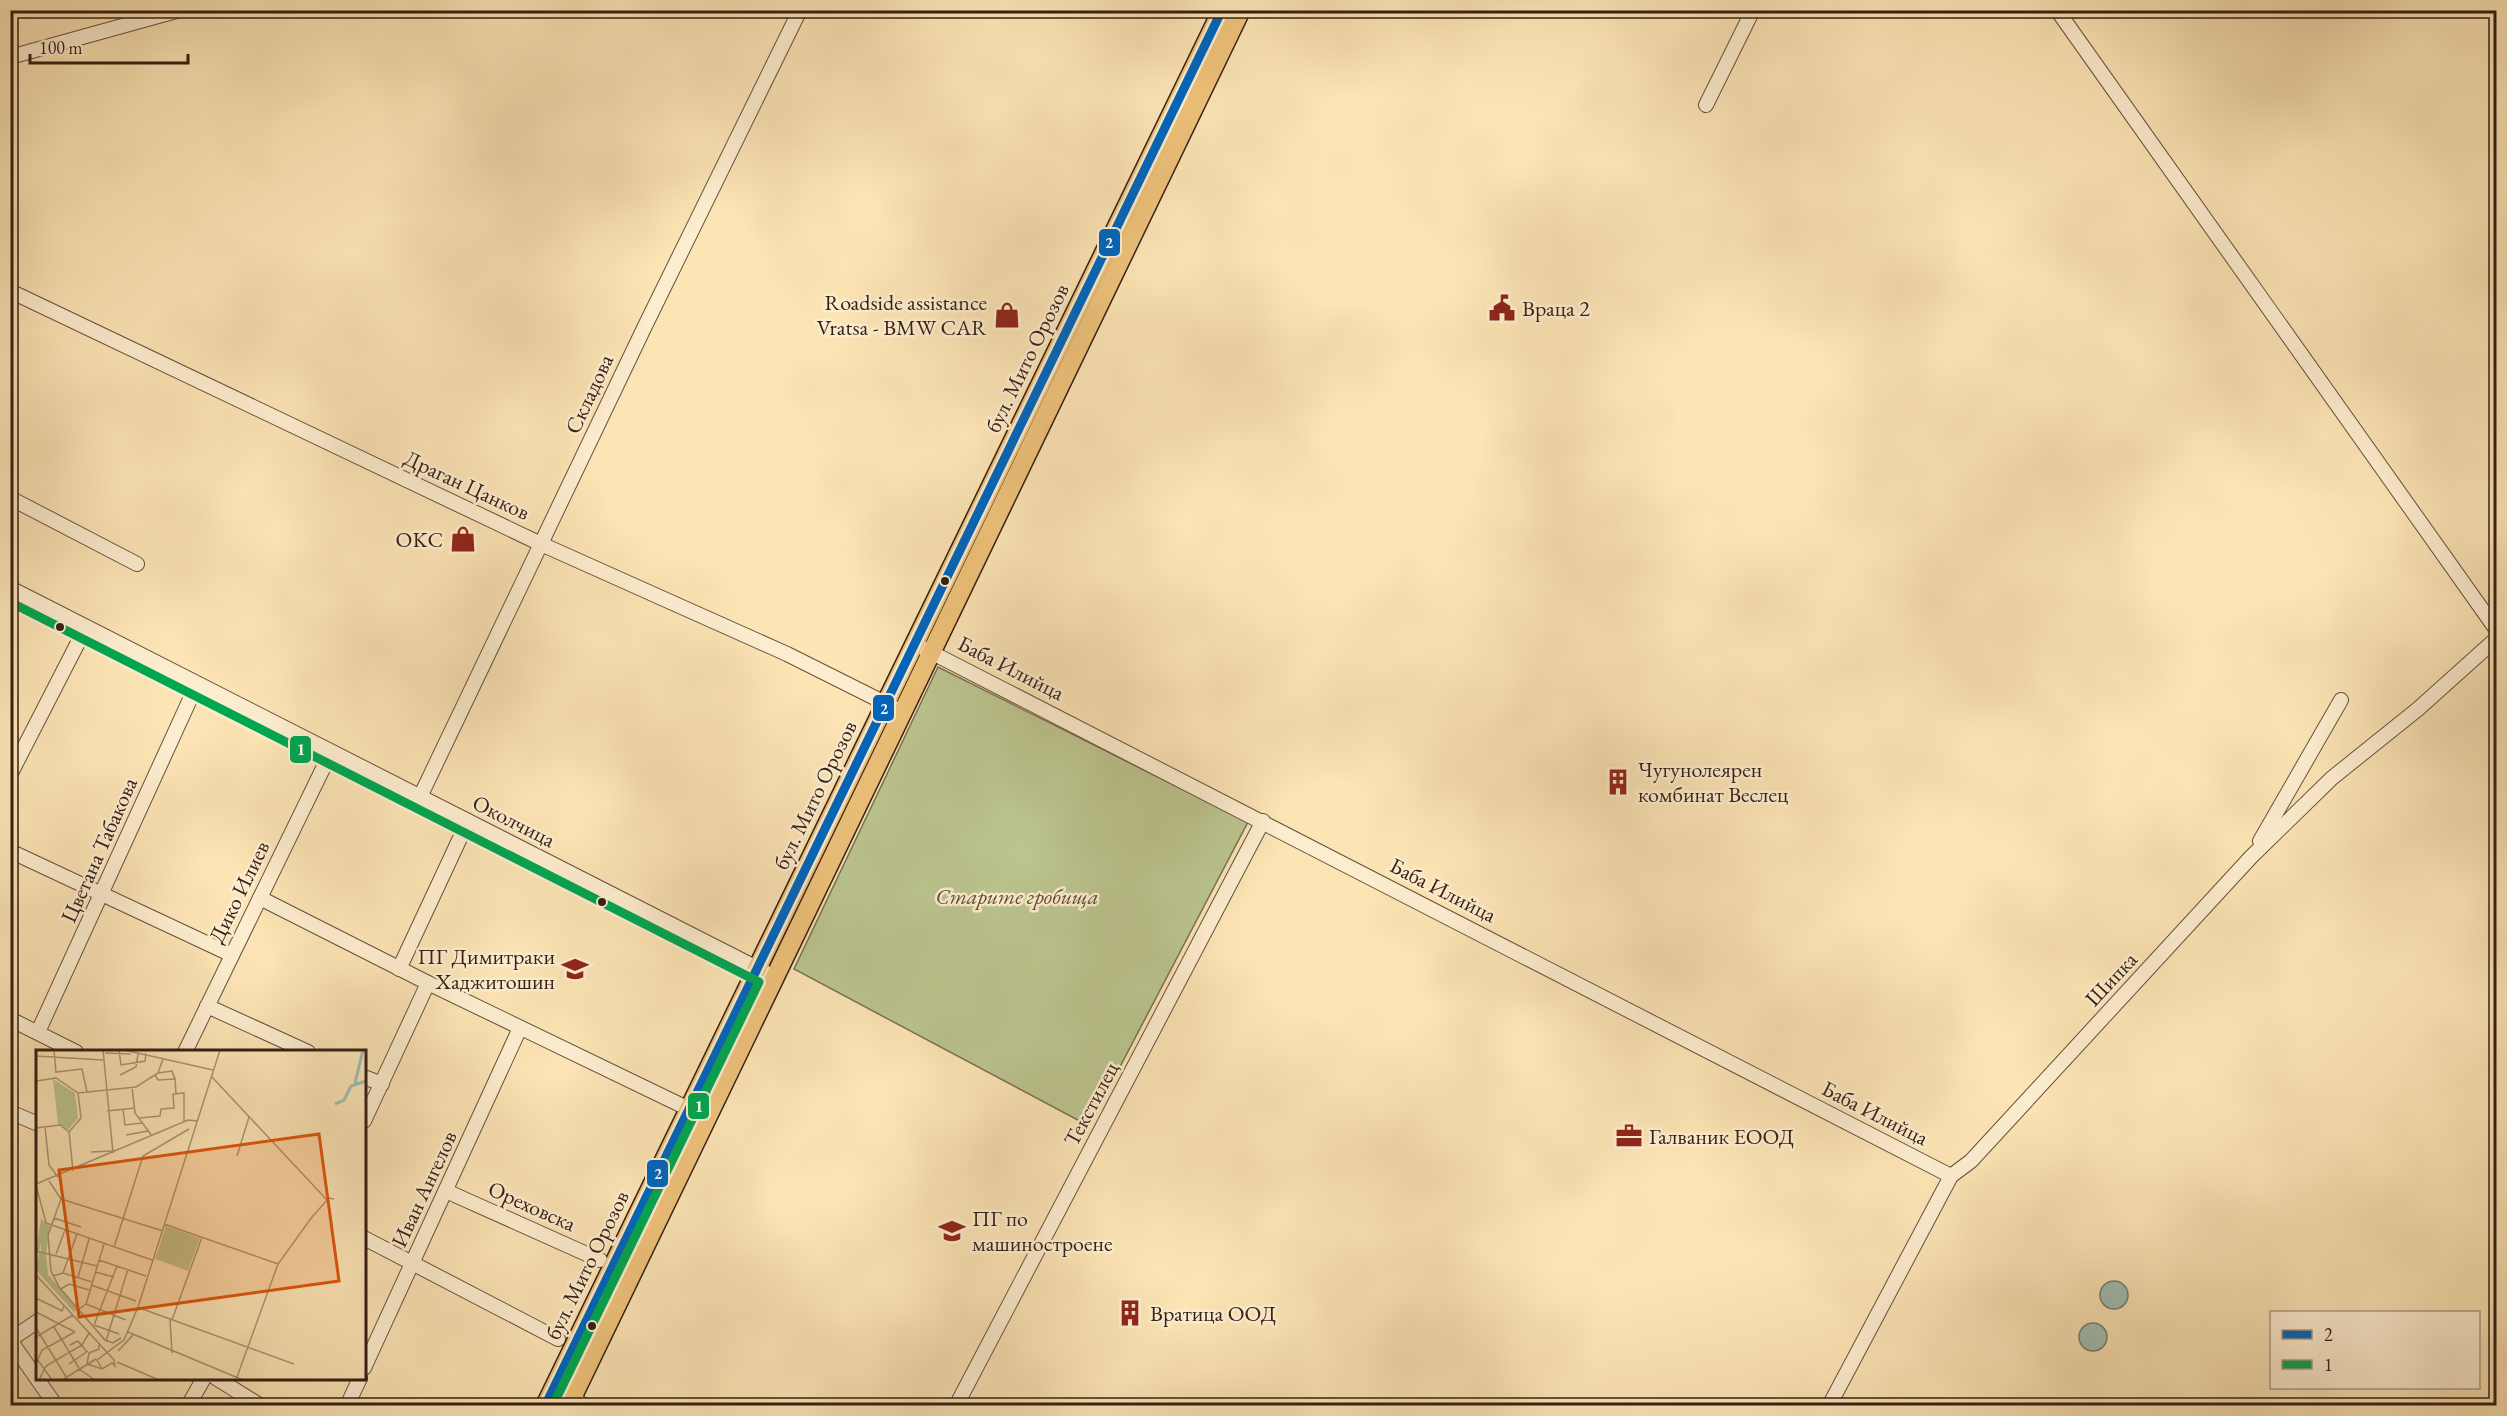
<svg xmlns="http://www.w3.org/2000/svg" width="2507" height="1416" font-family="'EB Garamond',serif">
<style>
.green{fill:#bcc590;stroke:#787252;stroke-width:1.5}
.water{fill:#a0beb3;stroke:#757e73;stroke-width:1.5}
.lines{fill:none;stroke-linecap:round;stroke-linejoin:round}
.minor-casing{stroke:#66503c;stroke-width:16}
.major-casing{stroke:#341f13;stroke-width:21}
.minor{stroke:#fdedcf;stroke-width:14}
.major{stroke:#eec27a;stroke-width:18}
.bus-1-casing{stroke:#fdedcf;stroke-width:14}
.bus-2-casing{stroke:#fdedcf;stroke-width:14}
.bus-1{stroke:#0065bd;stroke-width:9}
.bus-2{stroke:#00a651;stroke-width:9}
.bus-dot{fill:#341f13;stroke:#fdedcf;stroke-width:2}
.labels{text-anchor:middle;dominant-baseline:central;stroke-width:5;stroke-linejoin:round;paint-order:stroke}
.poi-label{font-size:22px;fill:#341f13;stroke:#fdedcf;text-anchor:start}
.street-label{font-size:22px;fill:#341f13;stroke:#fdedcf}
.park-label{font-size:22px;font-style:italic;fill:#5d5138;stroke:#fdedcf}
.inset-river{fill:none;stroke:#a0beb3;stroke-width:3}
.inset-road{fill:none;stroke:#ac9574;stroke-width:1.5}
.view{fill:#df560c;fill-opacity:0.15;stroke:#df560c;stroke-width:3}
.inset-edge{fill:none;stroke:#341f13;stroke-width:3}
.line-badge{stroke:#fdedcf;stroke-width:2}
.badge-label{font-size:16px;text-anchor:middle;font-weight:bold;fill:#fff}
</style>
<rect width="100%" height="100%" fill="#fce4b5"/>
<filter id="stains"><feTurbulence type="fractalNoise" baseFrequency=".00333" numOctaves="4"/><feColorMatrix values="0 0 0 0 .2 0 0 0 0 .09 0 0 0 0 .02 0 0 0 .5 -.17"/></filter>
<radialGradient id="worn" r=".72"><stop offset=".6" stop-color="#630" stop-opacity="0"/><stop offset="1" stop-color="#630" stop-opacity=".3"/></radialGradient>
<polygon class="green" points="938,667 1248,822 1089,1126 794,969"/>
<g class="water">
<circle cx="2114" cy="1295" r="14"/>
<circle cx="2093" cy="1337" r="14"/>
</g>
<g class="lines">
<g class="minor-casing">
<g id="minor">
<polyline points="2057,10 2496,629"/>
<polyline points="10,57 180,10"/>
<polyline points="1706,105 1753,10"/>
<polyline points="10,291 541,544 787,654 893,707"/>
<polyline points="10,498 137,564"/>
<polyline points="10,588 765,972"/>
<polyline points="915,644 1951,1176"/>
<polyline points="10,775 86,627"/>
<polyline points="420,797 645,326 800,10"/>
<polyline points="2260,841 2341,700"/>
<polyline points="10,851 232,955"/>
<polyline points="260,898 428,983 689,1109"/>
<polyline points="399,969 468,821"/>
<polyline points="207,1006 308,1052"/>
<polyline points="10,1019 76,1052"/>
<polyline points="38,1032 197,684"/>
<polyline points="185,1052 331,752"/>
<polyline points="364,1077 382,1084"/>
<polyline points="10,1112 38,1124"/>
<polyline points="364,1121 428,983"/>
<polyline points="446,1191 600,1260"/>
<polyline points="364,1238 558,1339"/>
<polyline points="10,1340 56,1406"/>
<polyline points="10,1340 38,1321"/>
<polyline points="364,1368 520,1028"/>
<polyline points="216,1378 261,1406"/>
<polyline points="554,1389 586,1406"/>
<polyline points="188,1406 204,1378"/>
<polyline points="347,1406 360,1378"/>
<polyline points="956,1406 1263,821"/>
<polyline points="1829,1406 1951,1176 1971,1161 2251,857 2332,778 2418,709 2496,639"/>
</g>
</g>
<g class="major-casing">
<g id="major">
<polyline points="545,1406 1222,10"/>
<polyline points="566,1406 572,1398 1241,10"/>
</g>
</g>
<use href="#minor" class="minor"/>
<use href="#major" class="major"/>
<g class="bus-1-casing">
<polyline id="bus-1" points="545,1406 1222,10"/>
</g>
<g class="bus-2-casing">
<polyline id="bus-2" points="10,602 759,982 556,1399"/>
</g>
<use href="#bus-1" class="bus-1"/>
<use href="#bus-2" class="bus-2"/>
</g>
<defs>
<g id="civic-bare" transform="scale(2.07)"><path d="M-.6-6.5H3V-4.5H.6V-3L4-1V1h2V6H-6V1h2V-1L-.6-3ZM-1.2 2.5V6h2.4V2.5Z" fill="#8f2418" stroke="#fdedcf" stroke-width="2.5" paint-order="stroke"/></g>
<g id="shop-bare" transform="scale(2.07)"><path d="M-5-2.5h2.3a2.7 3.5 0 0 1 5.4 0H5L5.5 6h-11ZM-1.5-2.5h3a1.5 2.3 0 0 0-3 0Z" fill="#8f2418" stroke="#fdedcf" stroke-width="2.5" paint-order="stroke"/></g>
<g id="building-bare" transform="scale(2.07)"><path d="M-4-6H4V6H1V3H-1V6H-4ZM-2.5-4.3h1.7v1.8h-1.7ZM.8-4.3h1.7v1.8H.8ZM-2.5-1h1.7V.8h-1.7ZM.8-1h1.7V.8H.8Z" fill="#8f2418" stroke="#fdedcf" stroke-width="2.5" paint-order="stroke"/></g>
<g id="school-bare" transform="scale(2.07)"><path d="M0-5L7-2L0 1L-7-2ZM-4 1L0 2.5L4 1V4Q0 6-4 4Z" fill="#8f2418" stroke="#fdedcf" stroke-width="2.5" paint-order="stroke"/></g>
<g id="office-bare" transform="scale(2.07)"><path d="M-6-3h4V-5.5h4V-3h4V5H-6ZM-1-4.5V-3h2v-1.5ZM-6 0V1H6V0Z" fill="#8f2418" stroke="#fdedcf" stroke-width="2.5" paint-order="stroke"/></g>
</defs>
<g fill-rule="evenodd">
<use href="#civic-bare" x="1502" y="308"/>
<use href="#shop-bare" x="1007" y="315"/>
<use href="#shop-bare" x="463" y="539"/>
<use href="#building-bare" x="1618" y="782"/>
<use href="#school-bare" x="575" y="969"/>
<use href="#office-bare" x="1629" y="1136"/>
<use href="#school-bare" x="952" y="1231"/>
<use href="#building-bare" x="1130" y="1313"/>
</g>
<g class="bus-dot">
<circle cx="945" cy="581" r="5"/>
<circle cx="60" cy="627" r="5"/>
<circle cx="602" cy="902" r="5"/>
<circle cx="592" cy="1326" r="5"/>
</g>
<g class="labels">
<g class="poi-label">
<text x="987" y="302" text-anchor="end">Roadside assistance<tspan x="987" dy="25">Vratsa - BMW CAR</tspan></text>
<text x="1522" y="308">Враца 2</text>
<text x="443" y="539" text-anchor="end">OKC</text>
<text x="1638" y="769">Чугунолеярен<tspan x="1638" dy="25">комбинат Веслец</tspan></text>
<text x="555" y="956" text-anchor="end">ПГ Димитраки<tspan x="555" dy="25">Хаджитошин</tspan></text>
<text x="1649" y="1136">Галваник ЕООД</text>
<text x="972" y="1218">ПГ по<tspan x="972" dy="25">машиностроене</tspan></text>
<text x="1150" y="1313">Вратица ООД</text>
</g>
<g class="street-label">
<text transform="translate(1027 358) rotate(-64)">бул. Мито Орозов</text>
<text transform="translate(589 394) rotate(-65)">Складова</text>
<text transform="translate(467 485) rotate(25)">Драган Цанков</text>
<text transform="translate(1011 668) rotate(27)">Баба Илийца</text>
<text transform="translate(815 795) rotate(-64)">бул. Мито Орозов</text>
<text transform="translate(514 821) rotate(27)">Околчица</text>
<text transform="translate(99 850) rotate(-66)">Цветана Табакова</text>
<text transform="translate(1443 890) rotate(27)">Баба Илийца</text>
<text transform="translate(239 892) rotate(-64)">Дико Илиев</text>
<text transform="translate(2111 979) rotate(-47)">Шипка</text>
<text transform="translate(1091 1104) rotate(-62)">Текстилец</text>
<text transform="translate(1875 1113) rotate(27)">Баба Илийца</text>
<text transform="translate(424 1189) rotate(-65)">Иван Ангелов</text>
<text transform="translate(532 1206) rotate(24)">Ореховска</text>
<text transform="translate(587 1265) rotate(-64)">бул. Мито Орозов</text>
</g>
<g class="park-label">
<text x="1017" y="896">Старите гробища</text>
</g>
</g>
<g transform="translate(36 1050)">
<rect width="330" height="330" fill="#fce4b5"/>
<path d="M17 29 39 43 42 68 32 80 22 74ZM5 169 14 176 10 203 5 202V193L3 201 0 200ZM130 176 164 188 152 221 119 209ZM3 203 10 204 12 225 42 259 38 262 0 220Z" fill="#bcc590"/>
<path class="inset-river" d="M319 33 327 0M299 54 308 50 315 36 330 31"/>
<path class="inset-road" d="M18 0 20 23M67 0 77 103M83 0 85 15 109 11 110 3M88 0 177 20M69 3 95 4M0 6 67 10M20 22 46 19 51 42M122 23 136 21 139 29M84 25 100 17 102 4M119 25 122 30 139 29 140 44M176 27 291 150M0 31 20 28 42 43 100 37 122 23 127 9M96 37 99 63 116 86M87 59 89 75 106 73M71 61 99 58M103 68 124 66 125 59 138 58 137 44 148 43V72M9 77 13 115 22 127M0 78 24 75 33 82M90 85 112 81M55 102 76 101M201 106 213 67M37 121 33 82 45 68 42 43M13 131 25 149M0 134 152 70 162 71M0 135 10 173 116 210M25 149 12 185 15 221 23 237 69 290 77 293 85 288M25 149 127 181M18 168 45 177M128 174 242 214M78 197 107 106 153 79M0 201 61 216M20 204 29 180M63 210 110 226M59 222 78 227M27 223 41 184M0 225 79 311M17 226 27 223 56 232M42 227 53 189M55 235 100 251M25 239 33 234 53 240M0 248 26 261 28 256M50 254 90 270M101 257 258 314M43 259 50 254 68 194M0 262 39 282M134 269 136 303M136 270 166 187M58 275 81 216M58 275 83 284M18 277 43 318M0 278 32 330M92 282 207 330M0 287 37 265M70 291 92 219M34 295 42 291 51 302M63 295V299L53 303 51 314 66 319 76 313 79 316 78 311M82 301 97 285M1 309 16 330M81 312 123 330M0 314 6 300 39 282M33 314 52 301M43 319 59 330M66 319 61 310 88 290 102 257 184 0M201 327 242 214 276 167 293 148 298 149M3 330 10 316 46 295 53 283M26 330 60 309"/>
<path class="view" d="M283 84 303 231 43 267 23 120Z"/>
<rect width="330" height="330" class="inset-edge"/>
</g>
<g class="line-badge">
<rect x="1098" y="228" width="23" height="29" rx="6" fill="#0065bd"/>
<rect x="872" y="694" width="23" height="28" rx="6" fill="#0065bd"/>
<rect x="289" y="735" width="23" height="29" rx="6" fill="#00a651"/>
<rect x="687" y="1092" width="23" height="28" rx="6" fill="#00a651"/>
<rect x="646" y="1159" width="23" height="29" rx="6" fill="#0065bd"/>
</g>
<g class="badge-label">
<text x="1109" y="248">2</text>
<text x="884" y="714">2</text>
<text x="301" y="755">1</text>
<text x="699" y="1112">1</text>
<text x="658" y="1179">2</text>
</g>
<rect width="2507" height="1416" fill="none" stroke="#fce4b5" stroke-width="36"/>
<rect x="12" y="12" width="2483" height="1392" fill="none" stroke="#341f13" stroke-width="3"/>
<rect x="18" y="18" width="2471" height="1380" fill="none" stroke="#341f13" stroke-width="1.5"/>
<rect x="2270" y="1311" width="210" height="78" fill="#fdedcf" stroke="#ad9b84" stroke-width="1.5"/>
<rect x="2282" y="1330" width="30" height="9" fill="#0065bd" stroke="#ad9b84" stroke-width="1.5"/>
<text x="2324" y="1341" font-size="18" fill="#341f13">2</text>
<rect x="2282" y="1360" width="30" height="9" fill="#00a651" stroke="#ad9b84" stroke-width="1.5"/>
<text x="2324" y="1371" font-size="18" fill="#341f13">1</text>
<path d="M30 54v9h158v-9" fill="none" stroke="#341f13" stroke-width="3"/>
<text x="39" y="54" font-size="18" fill="#341f13" stroke="#fdedcf" stroke-width="4.5" paint-order="stroke">100 m</text>
<rect width="100%" height="100%" filter="url(#stains)"/>
<rect width="100%" height="100%" fill="url(#worn)"/>
</svg>
